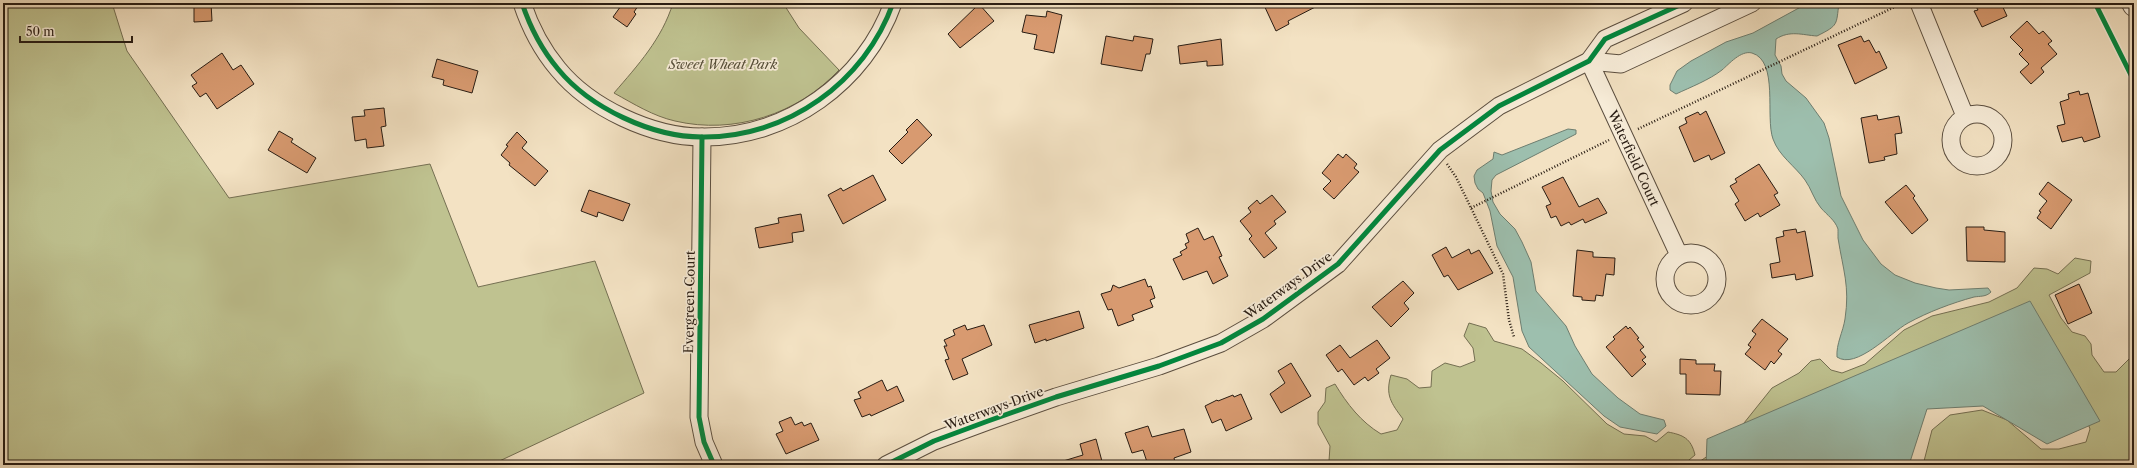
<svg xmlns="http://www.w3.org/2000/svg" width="2137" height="468" font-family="'Libre Caslon Text',serif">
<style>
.green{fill:#bfc290;stroke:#746f52}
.water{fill:#9dbfae;stroke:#6e7e70}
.building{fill:#d89a70;stroke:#281c13}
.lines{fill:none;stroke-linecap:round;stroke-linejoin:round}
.minor-casing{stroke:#5b4e3f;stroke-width:19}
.tertiary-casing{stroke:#5b4e3f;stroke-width:24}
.path{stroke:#281c13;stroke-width:2.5;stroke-dasharray:1 2;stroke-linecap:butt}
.minor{stroke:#f7ecd8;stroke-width:17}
.tertiary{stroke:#f7ecd8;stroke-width:22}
.cycleway-casing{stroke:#f7ecd8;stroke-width:8}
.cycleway{stroke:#00873e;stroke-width:5}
.labels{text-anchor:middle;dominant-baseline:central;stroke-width:3.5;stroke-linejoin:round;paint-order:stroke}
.park-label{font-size:13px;font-style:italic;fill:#554e38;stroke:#f7ecd8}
.street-label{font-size:13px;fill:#281c13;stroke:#f7ecd8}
</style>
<rect width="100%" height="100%" fill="#f3e2c3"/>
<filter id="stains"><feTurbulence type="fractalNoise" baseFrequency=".005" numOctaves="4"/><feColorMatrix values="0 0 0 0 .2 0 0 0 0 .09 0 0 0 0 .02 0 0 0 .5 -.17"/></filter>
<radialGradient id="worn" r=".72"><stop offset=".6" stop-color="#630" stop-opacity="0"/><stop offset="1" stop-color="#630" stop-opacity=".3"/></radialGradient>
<g class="green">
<polygon points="3,3 112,3 127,51 229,198 430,164 478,287 595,261 644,393 491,465 3,465"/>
<path d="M673 3H783L799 28 839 70C798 114 734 135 675 121 653 116 634 104 614 93 638 65 662 39 673 3Z"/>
<path d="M2075 258 2091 261 2090 273 2049 295 2061 318 2072 332 2085 336 2091 344 2092 355 2104 372H2116L2132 356 2134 347V465H1923L1932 430 1950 415 1982 410 2007 420 2041 449H2059L2086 442 2090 429 2079 400 2049 353 1731 465H1321L1329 461 1330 446 1318 424V412L1325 402 1326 388 1335 384C1347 404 1361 422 1381 434L1397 430 1403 419C1391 403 1385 395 1391 375L1407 379 1419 388 1431 387 1432 371 1445 363 1460 367 1475 361 1473 348 1464 336 1469 323 1486 328 1494 341 1522 349 1541 363 1563 381 1607 424 1624 434 1645 436 1656 442 1668 432C1683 435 1691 438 1695 455L1689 460 1696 464 1715 451 1736 433 1772 388 1799 373 1811 361 1820 359 1831 370 1842 373 1865 364 1904 330 1932 316 1989 302 2017 288 2034 268 2047 269 2058 274Z"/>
</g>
<g class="water">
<path d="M1808 3H1839C1836 25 1839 25 1817 36 1802 35 1790 30 1776 39L1775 55 1781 66 1782 74 1786 81 1806 98 1824 123 1829 138 1841 196 1863 240 1881 264 1895 275 1915 283 1936 288 1949 290 1988 288 1991 292C1986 297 1980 296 1974 297 1952 303 1928 312 1908 323 1890 333 1856 370 1837 357 1836 344 1843 332 1845 319 1850 286 1843 270 1838 238 1838 236 1838 232 1838 229 1835 220 1827 215 1821 208 1814 200 1811 188 1805 180 1795 166 1779 156 1773 139 1765 117 1779 61 1752 53 1741 50 1729 64 1722 70 1709 80 1691 87 1676 94L1670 90V85L1677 71 1691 61 1726 42 1753 33Z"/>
<polygon points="1568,129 1576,130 1576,134 1496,175 1492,180 1491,191 1493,202 1500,214 1515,229 1522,242 1531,262 1536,291 1566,326 1575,346 1592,374 1618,398 1640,414 1664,420 1666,426 1657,434 1620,427 1604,416 1529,347 1522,331 1513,277 1497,246 1490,211 1483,193 1478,189 1475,183 1474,176 1477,170 1493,159 1494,152 1502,155"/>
<polygon points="2030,301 2100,421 2047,444 1983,406 1927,409 1909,465 1706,465 1707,439"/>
</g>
<g class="building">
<polygon points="194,3 211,3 212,21 194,22"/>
<polygon points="623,3 640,3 634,12 636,14 627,27 613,17"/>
<polygon points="1263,3 1323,3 1288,21 1289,24 1276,31"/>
<polygon points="1974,3 2001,3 2007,16 1982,27 1974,11 1978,10"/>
<polygon points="979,4 994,21 960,48 948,34"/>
<polygon points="1047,11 1062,15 1054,53 1034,49 1037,35 1022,32 1026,15 1046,17"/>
<polygon points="2027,21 2039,34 2043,31 2052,41 2048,44 2057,54 2041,68 2044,72 2031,84 2020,72 2029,64 2019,54 2023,50 2010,37"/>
<polygon points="1106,36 1133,41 1134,36 1153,39 1150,54 1146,54 1142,71 1101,64"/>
<polygon points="1861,36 1864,42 1869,40 1876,53 1879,51 1887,68 1855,84 1838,45"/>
<polygon points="1221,39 1223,65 1207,66 1207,61 1180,64 1178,46"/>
<polygon points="222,53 233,70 241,65 254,84 217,109 206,93 200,97 192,86 197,83 191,75"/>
<polygon points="437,59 478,71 472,93 443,85 444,80 432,77"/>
<polygon points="2079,91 2080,95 2088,93 2100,137 2084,142 2082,137 2062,142 2057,126 2065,124 2060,102 2069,99 2068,94"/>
<polygon points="384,108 386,126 381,127 384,146 367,148 366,139 355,141 352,117 365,116 364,110"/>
<polygon points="1706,111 1725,153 1711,160 1709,155 1694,162 1679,127 1687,123 1685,118 1698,112 1700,115"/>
<polygon points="1877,115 1878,120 1899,116 1902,133 1895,134 1897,154 1884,157 1885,160 1869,163 1861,118"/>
<polygon points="917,119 932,135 902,164 889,151 908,132 906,130"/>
<polygon points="279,131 293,139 291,142 316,158 307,173 268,150"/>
<polygon points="517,132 527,142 522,148 548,171 535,186 509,165 510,163 501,155 508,146 506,145"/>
<polygon points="1338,154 1343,158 1346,154 1357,164 1354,168 1359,172 1334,199 1323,189 1331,181 1322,173"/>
<polygon points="1759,164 1778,193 1774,195 1780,205 1760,217 1758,213 1745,221 1735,204 1739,201 1730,186 1737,182 1735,179"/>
<polygon points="873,175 886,200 843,224 828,195 841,188 843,191"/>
<polygon points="1563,177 1579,207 1598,198 1607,213 1585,223 1583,219 1571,225 1569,222 1561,226 1556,216 1551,218 1546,206 1551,204 1542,187"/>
<polygon points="2048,182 2072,200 2051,229 2037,218 2041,212 2039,211 2047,201 2039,194"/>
<polygon points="1906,185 1915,196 1913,198 1928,220 1912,234 1885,202"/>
<polygon points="589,190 630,204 623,221 598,212 597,217 581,211"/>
<polygon points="1272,195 1286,212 1274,221 1276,224 1265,233 1277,248 1264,258 1249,239 1252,236 1240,221 1251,212 1248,208 1257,200 1260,204"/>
<polygon points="801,214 804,231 792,233 793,242 759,248 755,228 779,223 778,218"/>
<polygon points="1966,227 1984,227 1984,230 2005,232 2005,262 1967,261"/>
<polygon points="1198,228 1204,240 1213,236 1222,256 1219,257 1228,276 1213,284 1207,271 1183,280 1173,259 1182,255 1180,252 1187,248 1185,244 1189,242 1186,234"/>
<polygon points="1796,229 1797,233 1805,231 1813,276 1796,280 1795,274 1772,278 1770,264 1780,262 1776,238 1784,236 1783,231"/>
<polygon points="1446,247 1452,258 1469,249 1471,254 1479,250 1493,273 1458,290 1448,275 1444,277 1432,255"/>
<polygon points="1577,250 1593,252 1593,257 1615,258 1614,275 1606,274 1603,296 1596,295 1595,301 1582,300 1582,297 1573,296"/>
<polygon points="1145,279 1148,287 1151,286 1155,298 1150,300 1153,307 1132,315 1134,320 1118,326 1112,309 1108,310 1101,294 1111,291 1113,285 1119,288"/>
<polygon points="1403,281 1414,293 1404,303 1409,309 1391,327 1372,307"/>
<polygon points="2079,284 2092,313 2068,324 2055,295"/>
<polygon points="1079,311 1084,328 1046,341 1046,339 1035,343 1029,325"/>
<polygon points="1762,319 1788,339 1778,351 1782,354 1774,364 1771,361 1765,370 1745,354 1751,347 1748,345 1756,334 1752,331"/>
<polygon points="965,325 967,330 984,325 992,345 962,359 968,374 953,380 945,360 949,359 944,346 947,346 944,340 955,335 953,330"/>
<polygon points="1626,326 1628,329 1630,327 1639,338 1637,339 1644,347 1640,350 1646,357 1642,360 1646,364 1632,377 1606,347 1615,339 1613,337"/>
<polygon points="1377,340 1390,358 1376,369 1379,373 1368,381 1365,377 1354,385 1342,369 1338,372 1326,355 1340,345 1350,358"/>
<polygon points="1680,359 1696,360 1696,364 1715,364 1714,371 1721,371 1720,395 1686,394 1686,374 1680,374"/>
<polygon points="1291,363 1311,396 1281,413 1270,394 1285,383 1278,371"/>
<polygon points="882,380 887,391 897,386 904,401 871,416 870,414 862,417 854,400 861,398 858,392"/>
<polygon points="1241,394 1252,419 1226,431 1221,419 1212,423 1205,406 1217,400 1218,401 1233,395 1234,397"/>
<polygon points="791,417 795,425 802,422 804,426 811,423 819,440 786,454 776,434 783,431 779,422"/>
<polygon points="1148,426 1152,437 1184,429 1191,452 1174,458 1175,462 1166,465 1162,465 1161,462 1148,465 1143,450 1132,453 1125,433"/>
<polygon points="1096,439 1103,465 1060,465 1060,462 1083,455 1080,444"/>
</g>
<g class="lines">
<g class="minor-casing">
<g id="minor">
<path d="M522 3C530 27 542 50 558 69 590 108 652 137 702 137 787 138 865 82 893 3"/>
<polyline points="1919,3 1965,116"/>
<polyline points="1589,61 1679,255"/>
<polyline points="1589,61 1621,64 1752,3"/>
<circle cx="1977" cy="140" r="26"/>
<polyline points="702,137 699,417 704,442 714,465"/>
<circle cx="1691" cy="279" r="26"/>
<polyline points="886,465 934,441 988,421 1056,397 1159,366 1221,343 1263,319 1338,264 1440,150 1499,106 1589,61 1605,39 1684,3"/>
</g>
</g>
<g class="tertiary-casing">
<polyline id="tertiary" points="2133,3 2134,5"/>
</g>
<g class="path">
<polyline points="1638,129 1903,3"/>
<polyline points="1447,164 1456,177 1503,274 1509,320 1514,337"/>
<polyline points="1471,208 1609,140"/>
</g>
<use href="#minor" class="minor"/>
<use href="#tertiary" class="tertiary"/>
<g class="cycleway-casing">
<g id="cycleway">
<path d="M522 3C530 27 542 50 558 69 590 108 652 137 702 137 787 138 865 82 893 3"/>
<polyline points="2095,3 2134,81"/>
<polyline points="702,137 699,417 704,442 714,465"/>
<polyline points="886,465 934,441 988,421 1056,397 1159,366 1221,343 1263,319 1338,264 1440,150 1499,106 1589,61 1605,39 1684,3"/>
</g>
</g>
<use href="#cycleway" class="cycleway"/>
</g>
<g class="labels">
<g class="park-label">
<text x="723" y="64">Sweet Wheat Park</text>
</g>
<g class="street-label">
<text transform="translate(1634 158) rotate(65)">Waterfield Court</text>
<text transform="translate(1288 285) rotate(-36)">Waterways Drive</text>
<text transform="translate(689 302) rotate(-89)">Evergreen Court</text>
<text transform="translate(994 408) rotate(-20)">Waterways Drive</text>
</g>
</g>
<rect width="2137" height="468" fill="none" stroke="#f3e2c3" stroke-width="16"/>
<rect x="4" y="4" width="2129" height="460" fill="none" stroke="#281c13" stroke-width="2"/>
<rect x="8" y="8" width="2121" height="452" fill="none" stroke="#281c13"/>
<path d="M20 36v6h112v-6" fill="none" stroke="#281c13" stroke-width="2"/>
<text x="26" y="36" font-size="12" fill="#281c13" stroke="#f7ecd8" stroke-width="3" paint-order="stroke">50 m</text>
<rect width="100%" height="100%" filter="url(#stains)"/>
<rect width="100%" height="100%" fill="url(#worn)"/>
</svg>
